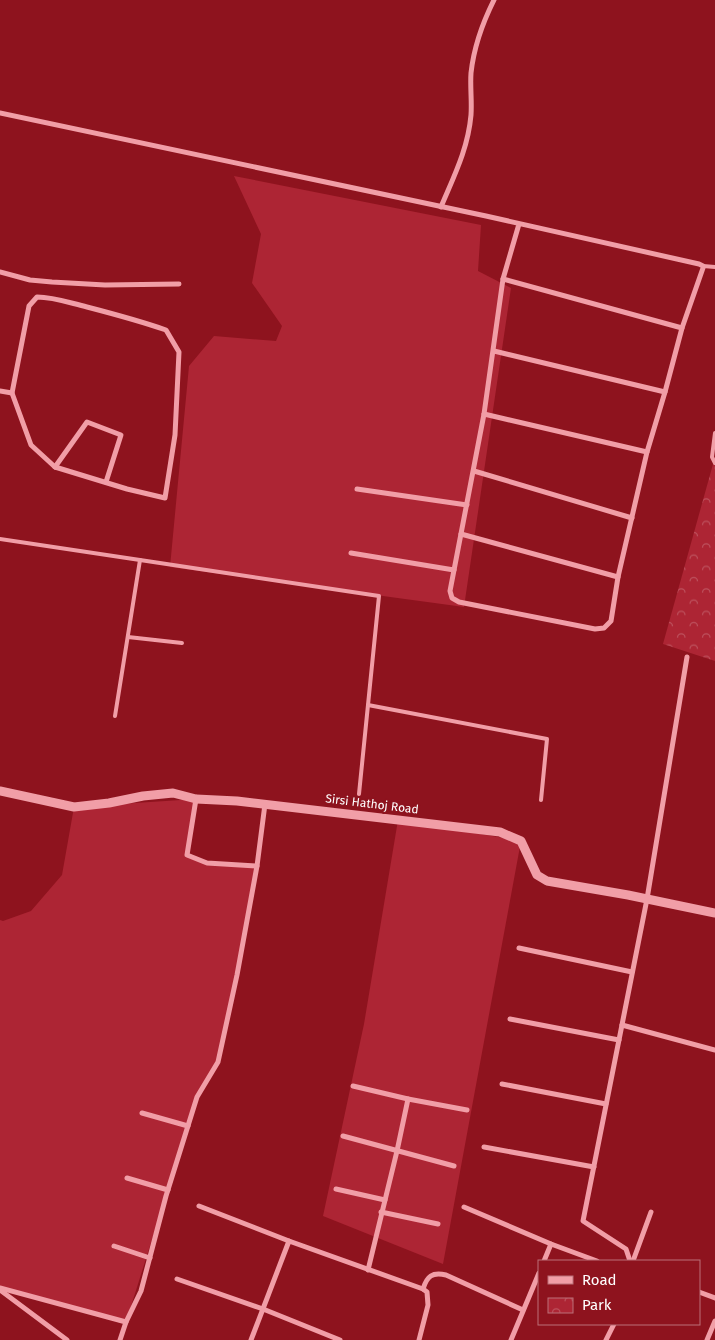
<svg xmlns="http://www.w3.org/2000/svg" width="715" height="1340" font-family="'Fira Sans',sans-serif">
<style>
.grass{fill:#ad2534}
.park{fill:url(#park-crowns)}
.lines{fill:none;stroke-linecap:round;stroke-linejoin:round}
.service{stroke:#f19ea7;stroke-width:4}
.minor{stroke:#f19ea7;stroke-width:5}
.tertiary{stroke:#f19ea7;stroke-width:9}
.labels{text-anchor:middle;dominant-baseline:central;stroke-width:4;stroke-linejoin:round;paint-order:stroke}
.street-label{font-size:12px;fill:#fff;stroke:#8e131e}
</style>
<defs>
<pattern id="park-crowns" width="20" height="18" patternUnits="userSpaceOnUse" patternTransform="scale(1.25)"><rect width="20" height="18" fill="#ad2534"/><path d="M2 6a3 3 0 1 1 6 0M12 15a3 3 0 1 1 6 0" fill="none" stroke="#bd515d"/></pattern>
</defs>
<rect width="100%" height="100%" fill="#8e131e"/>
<g class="grass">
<polygon points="234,176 481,225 478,271 511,288 464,607 170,567 189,366 214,336 276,341 282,326 252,283 261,234"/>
<polygon points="196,799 187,855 207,863 257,866 218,1062 197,1097 126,1322 0,1288 0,920 3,921 31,911 62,875 74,807"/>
<polygon points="398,820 521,841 443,1264 323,1216 364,1024"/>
</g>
<polygon class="park" points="715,457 715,661 663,644"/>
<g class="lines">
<g class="service">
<polyline points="703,266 715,267"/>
<polyline points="715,433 712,457 715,463"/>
<polyline points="0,539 140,560 115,716"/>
<polyline points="140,560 379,596 359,794"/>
<polyline points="128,637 182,643"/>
<polyline points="368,705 547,739 541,800"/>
</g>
<g class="minor">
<polyline points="0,113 486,216 699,264 703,266 703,268 682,328 665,392 647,452 618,577 611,621 604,628 595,629 459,602 452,598 450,591 484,414 503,279 519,224"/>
<path d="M441 207C454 176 468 149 471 115 472 101 470 87 471 73 474 46 482 24 494 0"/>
<polyline points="0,272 30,280 52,282 105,285 179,284"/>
<polyline points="503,279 682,328"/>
<path d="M37 297C54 297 70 303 87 307 114 314 140 321 166 330L179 352 175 435 165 498 127 489 55 467 31 445 12 393 29 306Z"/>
<polyline points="494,351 665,392"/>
<polyline points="0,391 12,393"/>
<polyline points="484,414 647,452"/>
<polyline points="55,467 87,422 121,435 106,482"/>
<polyline points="474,471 632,518"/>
<polyline points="357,489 467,505"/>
<polyline points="461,534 618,577"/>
<polyline points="351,553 454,570"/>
<polyline points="196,799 187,855 207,863 257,866"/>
<polyline points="519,948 632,972"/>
<polyline points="510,1019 619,1040"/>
<polyline points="622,1025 715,1050"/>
<polyline points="502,1084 606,1104"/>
<polyline points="353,1086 408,1099 397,1151 368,1270"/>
<polyline points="408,1099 467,1110"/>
<polyline points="142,1113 188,1126"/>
<polyline points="343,1136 454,1166"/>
<polyline points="484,1147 594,1167"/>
<polyline points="127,1178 168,1190"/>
<polyline points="336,1189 385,1200"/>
<polyline points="199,1206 289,1241"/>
<polyline points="464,1207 551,1244 597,1261"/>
<polyline points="381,1212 438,1224"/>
<polyline points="114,1246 150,1258"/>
<polyline points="544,1261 551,1244"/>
<polyline points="630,1261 626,1249 583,1221 647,899 687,657"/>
<polyline points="633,1261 651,1212"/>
<polyline points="177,1279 263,1309 340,1340"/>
<polyline points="0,1288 126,1322"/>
<path d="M423 1289C427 1276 432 1272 446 1275L523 1310"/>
<polyline points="0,1290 67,1340"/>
<polyline points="699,1292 715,1298"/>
<polyline points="120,1340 126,1322 141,1291 166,1196 197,1097 218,1062 237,975 257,866 265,804"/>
<polyline points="251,1340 289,1241 423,1289 427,1292 428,1305 419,1340"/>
<polyline points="511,1340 539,1273"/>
<polyline points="606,1340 614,1324"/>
<polyline points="707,1340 715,1321"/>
</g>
<polyline class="tertiary" points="0,791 74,807 109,803 143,796 173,793 196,799 237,801 500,832 521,841 537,875 547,881 628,895 715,913"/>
</g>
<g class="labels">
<g class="street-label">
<text transform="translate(372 804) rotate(7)">Sirsi Hathoj Road</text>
</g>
</g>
<rect x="538" y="1260" width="162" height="65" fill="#8e131e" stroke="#bb7178"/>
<rect x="548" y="1276" width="25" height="8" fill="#f19ea7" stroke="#bb7178"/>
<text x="582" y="1285" font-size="15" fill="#ffffff">Road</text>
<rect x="548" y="1298" width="25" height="15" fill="url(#park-crowns)" stroke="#bb7178"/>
<text x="582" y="1310" font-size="15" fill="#ffffff">Park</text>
</svg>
